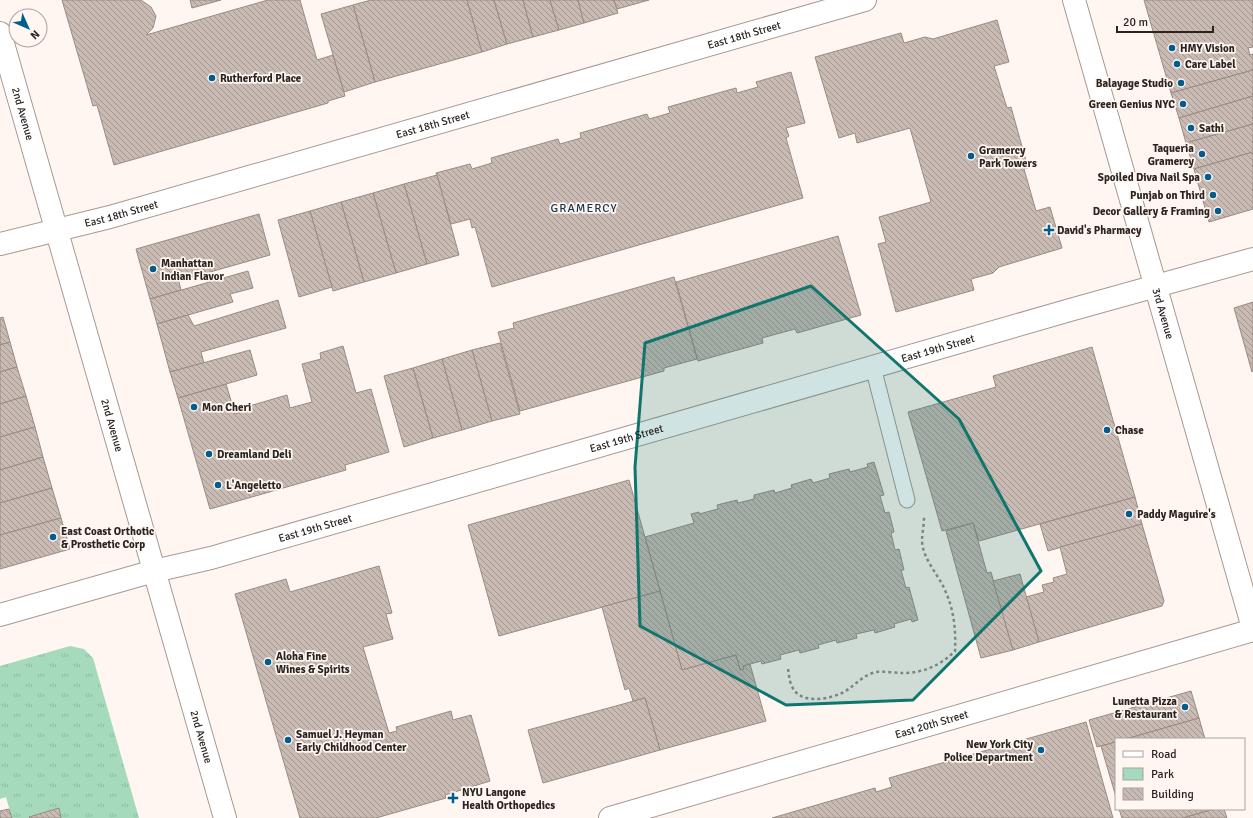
<svg xmlns="http://www.w3.org/2000/svg" width="1253" height="818" font-family="Signika,sans-serif">
<style>
.park{fill:url(#park-tufts)}
.building{fill:url(#building-back-hatch);stroke:#988b83}
.lines{fill:none;stroke-linecap:round;stroke-linejoin:round}
.lane-casing{stroke:#a79992;stroke-width:17}
.street-casing{stroke:#a79992;stroke-width:24}
.primary-casing{stroke:#a79992;stroke-width:24}
.path{stroke:#938b87;stroke-width:2.5;stroke-dasharray:3 3;stroke-linecap:butt}
.lane{stroke:#fff;stroke-width:15}
.street{stroke:#fff;stroke-width:22}
.primary{stroke:#fff;stroke-width:22}
.marked{fill:#0f766e;fill-opacity:0.2;stroke:#0f766e;stroke-width:3;stroke-linejoin:round}
.poi-dot{fill:#005d8e;stroke:#fff6f1;stroke-width:1.5}
.labels{text-anchor:middle;dominant-baseline:central;stroke-width:3.5;stroke-linejoin:round;paint-order:stroke}
.street-label{font-size:11px;fill:#2a2421;stroke:#fff6f1}
.poi-label{font-size:11px;font-weight:bold;fill:#2a2421;stroke:#fff6f1;text-anchor:start}
.neighbourhood-label{font-size:12px;letter-spacing:1px;fill:#11354e;stroke:#fff6f1}
</style>
<defs>
<pattern id="park-tufts" width="24" height="20" patternUnits="userSpaceOnUse"><rect width="24" height="20" fill="#a5dbbc"/><path d="M3 7l-1-3M5 7V3M7 7l1-3M15 17l-1-3M17 17v-4M19 17l1-3" fill="none" stroke="#8ebca1"/></pattern>
<pattern id="building-back-hatch" width="6" height="6" patternUnits="userSpaceOnUse"><rect width="6" height="6" fill="#c9bbb3"/><path d="M-1 5l2 2M0 0l6 6M5-1l2 2" fill="none" stroke="#a39891"/></pattern>
</defs>
<rect width="100%" height="100%" fill="#fff6f1"/>
<polygon class="park" points="70,646 84,649 93,658 139,818 12,818 6,797 0,799 0,666"/>
<g class="building">
<polygon points="62,0 141,0 151,7 156,16 153,28 146,35 268,0 300,0 317,60 333,55 345,96 328,101 328,103 114,165 97,105 93,106"/>
<polygon points="190,0 221,0 192,8"/>
<polygon points="371,0 467,0 482,52 375,82 353,5"/>
<polygon points="467,0 494,0 507,44 482,52"/>
<polygon points="494,0 523,0 533,37 507,44"/>
<polygon points="523,0 550,0 559,30 533,37"/>
<polygon points="550,0 578,0 584,23 559,30"/>
<polygon points="578,0 614,0 618,13 584,23"/>
<polygon points="614,0 649,0 617,9"/>
<polygon points="1144,0 1253,0 1253,47 1248,48 1250,55 1253,54 1253,70 1171,93"/>
<polygon points="353,5 375,82 344,92 321,14"/>
<polygon points="997,20 1009,62 994,66 1007,108 1011,107 1028,168 1024,169 1036,211 1050,207 1062,248 999,267 993,273 971,279 974,290 896,312 878,244 886,242 879,217 931,202 910,128 857,143 855,133 839,138 815,57 901,33 904,43 925,37 933,39"/>
<polygon points="1253,70 1253,96 1179,118 1171,93"/>
<polygon points="791,72 805,123 786,128 789,136 786,138 803,198 492,287 475,227 472,228 470,219 451,224 436,173 470,164 472,169 492,163 491,158 558,139 560,144 581,138 580,133 647,114 649,119 670,113 668,107 736,88 737,93 758,87 756,82"/>
<polygon points="1253,96 1253,124 1186,143 1179,118"/>
<polygon points="1253,124 1253,152 1194,169 1186,143"/>
<polygon points="1253,152 1253,209 1209,222 1194,169"/>
<polygon points="437,175 459,255 427,264 404,184"/>
<polygon points="404,184 427,264 396,273 373,193"/>
<polygon points="373,193 396,273 364,282 341,202"/>
<polygon points="341,202 364,282 333,291 310,211"/>
<polygon points="310,211 332,287 299,297 278,220"/>
<polygon points="259,214 270,255 189,278 188,275 178,278 181,290 150,299 136,249"/>
<polygon points="838,236 861,315 797,333 795,329 762,338 763,343 698,361 676,282"/>
<polygon points="248,271 253,288 230,294 233,302 157,324 150,299"/>
<polygon points="674,277 697,359 664,368 664,371 520,411 498,332 514,328 513,323"/>
<polygon points="278,300 286,328 201,352 204,363 170,372 157,324 188,315 194,326"/>
<polygon points="1253,302 1253,371 1252,372 1234,308"/>
<polygon points="3,317 10,342 0,345 0,318"/>
<polygon points="10,342 17,367 0,372 0,345"/>
<polygon points="500,343 520,414 492,421 472,350"/>
<polygon points="343,346 356,393 371,389 389,452 345,465 346,470 210,509 178,398 226,384 235,414 247,410 246,407 287,395 290,408 312,402 302,364 321,359 320,353"/>
<polygon points="1092,347 1135,497 979,541 973,523 942,531 908,412 996,387 993,376"/>
<polygon points="250,350 257,375 178,398 170,372"/>
<polygon points="472,350 492,421 462,430 442,359"/>
<polygon points="442,359 462,430 433,438 413,368"/>
<polygon points="17,367 26,396 0,404 0,372"/>
<polygon points="413,368 433,438 404,447 384,376"/>
<polygon points="26,396 35,427 0,437 0,404"/>
<polygon points="35,427 43,457 0,470 0,437"/>
<polygon points="43,457 52,488 0,503 0,470"/>
<polygon points="874,462 884,495 880,496 885,513 889,512 894,532 891,533 895,550 899,549 904,570 901,570 906,588 909,587 918,620 912,622 911,619 894,624 895,627 875,633 874,630 856,634 857,638 837,643 836,640 818,645 819,648 815,649 800,653 799,650 780,655 781,659 762,664 761,661 743,666 744,669 740,670 736,655 682,670 645,537 694,523 691,514 699,512 699,514 718,509 717,505 737,500 738,503 754,499 754,495 774,490 775,493 792,488 791,485 811,479 813,483 830,478 829,474 849,469 850,472 868,467 867,464"/>
<polygon points="629,480 660,591 499,636 468,525"/>
<polygon points="52,488 61,518 0,535 0,503"/>
<polygon points="1135,497 1142,524 1048,551 1040,524"/>
<polygon points="61,518 70,549 0,569 0,535"/>
<polygon points="973,523 987,573 991,572 1013,650 981,658 946,531"/>
<polygon points="1142,524 1164,601 1162,606 1039,642 1026,597 1044,592 1042,585 1054,582 1053,578 1067,574 1060,547"/>
<polygon points="379,566 392,613 386,614 393,639 363,647 389,733 397,731 396,727 451,711 453,720 471,715 490,781 445,795 446,798 376,818 300,818 235,594 286,579 290,592"/>
<polygon points="1020,574 1039,642 1013,650 993,581"/>
<polygon points="660,591 682,670 736,655 740,670 744,669 743,666 750,664 766,721 660,750 645,698 633,701 629,688 625,690 602,607"/>
<polygon points="1191,691 1199,718 1126,739 1116,739 1116,742 1097,747 1089,720"/>
<polygon points="645,698 660,750 543,783 528,730"/>
<polygon points="1199,718 1205,739 1126,739"/>
<polygon points="1086,722 1113,818 772,818 875,788 876,792 892,787 889,778"/>
<polygon points="1116,742 1116,797 1101,746"/>
<polygon points="59,808 61,818 30,818 29,817"/>
<polygon points="9,809 12,818 0,818 0,811"/>
<polygon points="1119,809 1214,809 1183,818 1122,818"/>
<polygon points="1214,809 1224,809 1227,818 1183,818"/>
</g>
<g class="lines">
<g class="lane-casing">
<polyline id="lane" points="873,367 907,500"/>
</g>
<g class="street-casing">
<g id="street">
<path id="s1" d="M0 244 110 217 865 0"/>
<path id="s2" d="M0 615 154 571 211 558 1070 310 1253 259"/>
<path id="s3" d="M610 818 1253 630"/>
</g>
</g>
<g class="primary-casing">
<g id="primary">
<path id="s4" d="M1074 0 1253 628"/>
<path id="s5" d="M0 33 225 818"/>
</g>
</g>
<path class="path" d="M788 669C789 674 789 679 791 684 798 705 826 700 842 693 854 687 862 675 876 672 884 671 895 673 903 673 924 673 941 665 955 651 956 629 954 609 944 588 937 573 923 559 922 541 922 534 924 525 924 517"/>
<use href="#lane" class="lane"/>
<use href="#street" class="street"/>
<use href="#primary" class="primary"/>
</g>
<path class="marked" d="M811 286 959 419 1041 571 913 700 786 705 640 626 635 467 645 343Z"/>
<g class="poi-dot">
<circle cx="1172" cy="48" r="4"/>
<circle cx="1177" cy="64" r="4"/>
<circle cx="212" cy="78" r="4"/>
<circle cx="1181" cy="83" r="4"/>
<circle cx="1183" cy="104" r="4"/>
<circle cx="1191" cy="128" r="4"/>
<circle cx="1202" cy="154" r="4"/>
<circle cx="971" cy="156" r="4"/>
<circle cx="1208" cy="177" r="4"/>
<circle cx="1213" cy="195" r="4"/>
<circle cx="1218" cy="211" r="4"/>
<path d="M1047 224h4v4h4v4h-4v4h-4v-4h-4v-4h4z"/>
<circle cx="153" cy="269" r="4"/>
<circle cx="194" cy="407" r="4"/>
<circle cx="1107" cy="430" r="4"/>
<circle cx="209" cy="454" r="4"/>
<circle cx="218" cy="485" r="4"/>
<circle cx="1129" cy="514" r="4"/>
<circle cx="53" cy="537" r="4"/>
<circle cx="268" cy="662" r="4"/>
<circle cx="1185" cy="707" r="4"/>
<circle cx="288" cy="740" r="4"/>
<circle cx="1041" cy="750" r="4"/>
<path d="M451 792h4v4h4v4h-4v4h-4v-4h-4v-4h4z"/>
</g>
<g class="labels">
<g class="street-label">
<text stroke="none"><textPath href="#s1" startOffset="773">East 18th Street</textPath></text>
<text stroke="none"><textPath href="#s5" startOffset="84">2nd Avenue</textPath></text>
<text stroke="none"><textPath href="#s1" startOffset="449">East 18th Street</textPath></text>
<text stroke="none"><textPath href="#s1" startOffset="125">East 18th Street</textPath></text>
<text stroke="none"><textPath href="#s4" startOffset="326">3rd Avenue</textPath></text>
<text stroke="none"><textPath href="#s2" startOffset="975">East 19th Street</textPath></text>
<text stroke="none"><textPath href="#s5" startOffset="408">2nd Avenue</textPath></text>
<text stroke="none"><textPath href="#s2" startOffset="651">East 19th Street</textPath></text>
<text stroke="none"><textPath href="#s2" startOffset="327">East 19th Street</textPath></text>
<text stroke="none"><textPath href="#s3" startOffset="335">East 20th Street</textPath></text>
<text stroke="none"><textPath href="#s5" startOffset="732">2nd Avenue</textPath></text>
</g>
<g class="poi-label">
<text x="1180" y="48">HMY Vision</text>
<text x="1185" y="64">Care Label</text>
<text x="220" y="78">Rutherford Place</text>
<text x="1173" y="83" text-anchor="end">Balayage Studio</text>
<text x="1175" y="104" text-anchor="end">Green Genius NYC</text>
<text x="1199" y="128">Sathi</text>
<text x="1194" y="148" text-anchor="end">Taqueria<tspan x="1194" dy="13">Gramercy</tspan></text>
<text x="979" y="150">Gramercy<tspan x="979" dy="13">Park Towers</tspan></text>
<text x="1200" y="177" text-anchor="end">Spoiled Diva Nail Spa</text>
<text x="1205" y="195" text-anchor="end">Punjab on Third</text>
<text x="1210" y="211" text-anchor="end">Decor Gallery &amp; Framing</text>
<text x="1057" y="230">David's Pharmacy</text>
<text x="161" y="263">Manhattan<tspan x="161" dy="13">Indian Flavor</tspan></text>
<text x="202" y="407">Mon Cheri</text>
<text x="1115" y="430">Chase</text>
<text x="217" y="454">Dreamland Deli</text>
<text x="226" y="485">L'Angeletto</text>
<text x="1137" y="514">Paddy Maguire's</text>
<text x="61" y="531">East Coast Orthotic<tspan x="61" dy="13">&amp; Prosthetic Corp</tspan></text>
<text x="276" y="656">Aloha Fine<tspan x="276" dy="13">Wines &amp; Spirits</tspan></text>
<text x="1177" y="701" text-anchor="end">Lunetta Pizza<tspan x="1177" dy="13">&amp; Restaurant</tspan></text>
<text x="296" y="734">Samuel J. Heyman<tspan x="296" dy="13">Early Childhood Center</tspan></text>
<text x="1033" y="744" text-anchor="end">New York City<tspan x="1033" dy="13">Police Department</tspan></text>
<text x="462" y="792">NYU Langone<tspan x="462" dy="13">Health Orthopedics</tspan></text>
</g>
<g class="neighbourhood-label">
<text x="584" y="208">GRAMERCY</text>
</g>
</g>
<rect x="1115" y="738" width="130" height="72" fill="#fff6f1" stroke="#aaa29e"/>
<rect x="1123" y="751" width="20" height="6" fill="#ffffff" stroke="#aaa29e"/>
<text x="1151" y="758" font-size="12" fill="#2a2421">Road</text>
<rect x="1123" y="768" width="20" height="12" fill="url(#park-tufts)" stroke="#aaa29e"/>
<text x="1151" y="778" font-size="12" fill="#2a2421">Park</text>
<rect x="1123" y="788" width="20" height="12" fill="url(#building-back-hatch)" stroke="#aaa29e"/>
<text x="1151" y="798" font-size="12" fill="#2a2421">Building</text>
<g transform="translate(28 28) rotate(135)"><circle r="19" fill="#fff6f1" stroke="#aaa29e"/>
<path d="M0-3L7 15L0 10L-7 15Z" fill="#005d8e"/>
<text y="-6" font-size="11" font-weight="bold" text-anchor="middle" fill="#2a2421">N</text>
</g>
<path d="M1117 26v6h96v-6" fill="none" stroke="#2a2421" stroke-width="2"/>
<text x="1123" y="26" font-size="12" fill="#2a2421" stroke="#fff6f1" stroke-width="3" paint-order="stroke">20 m</text>
</svg>
